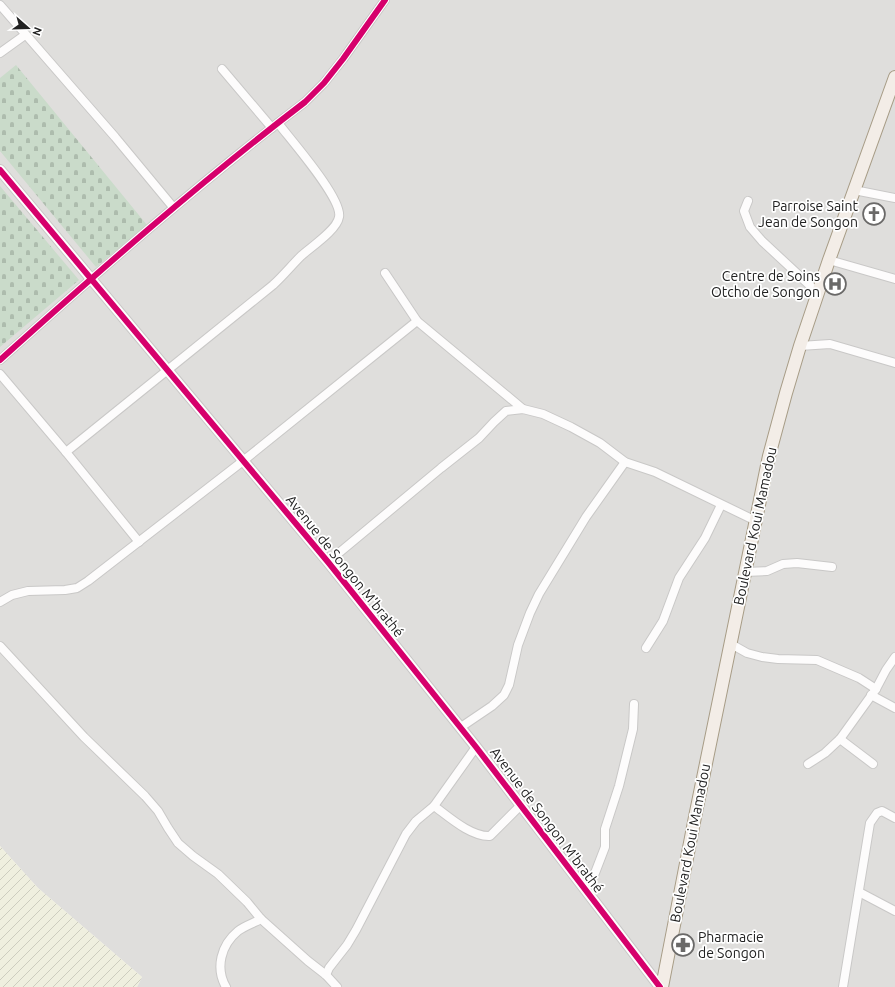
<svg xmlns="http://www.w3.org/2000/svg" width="895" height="987" font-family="Ubuntu,sans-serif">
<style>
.residential{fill:#dfdedc}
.farmland{fill:url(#farmland-furrows)}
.cemetery{fill:url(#cemetery-stones)}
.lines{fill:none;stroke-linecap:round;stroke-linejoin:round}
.minor-casing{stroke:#c9c8c7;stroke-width:10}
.tertiary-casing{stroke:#c9c8c7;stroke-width:12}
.primary-casing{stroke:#a79c86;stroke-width:14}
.minor{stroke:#fdfcfc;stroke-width:8}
.tertiary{stroke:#fdfcfc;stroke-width:10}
.primary{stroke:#f3ede7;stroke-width:12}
.cycleway-casing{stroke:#fff;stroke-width:8}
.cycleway{stroke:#d6006c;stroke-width:6}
.labels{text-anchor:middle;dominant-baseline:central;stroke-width:3.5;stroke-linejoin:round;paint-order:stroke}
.poi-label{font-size:14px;fill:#222;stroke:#fff;text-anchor:end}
.street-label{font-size:14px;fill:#222;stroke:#fff}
</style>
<defs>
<pattern id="farmland-furrows" width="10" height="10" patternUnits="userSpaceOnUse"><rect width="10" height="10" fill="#efefdf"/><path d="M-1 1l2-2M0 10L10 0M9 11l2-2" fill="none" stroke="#cdcdbf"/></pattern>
<pattern id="cemetery-stones" width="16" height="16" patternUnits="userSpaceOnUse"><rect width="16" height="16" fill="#cadbca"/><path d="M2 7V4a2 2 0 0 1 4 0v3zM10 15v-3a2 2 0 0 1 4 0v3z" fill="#adbcad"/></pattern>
</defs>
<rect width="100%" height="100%" fill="#f0eeeb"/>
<polygon class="residential" points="0,0 895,0 895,987 137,987 142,977 38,888 0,846"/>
<polygon class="farmland" points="0,846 38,888 142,977 137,987 0,987"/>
<g class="cemetery">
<polygon points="16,65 147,225 96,267 0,151 0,78"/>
<polygon points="0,186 79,280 0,347"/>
</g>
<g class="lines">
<g class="minor-casing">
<g id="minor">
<polyline points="0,5 115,137 173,207"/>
<polyline points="0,53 25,35"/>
<polyline points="222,69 272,128"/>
<polyline points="854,190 895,198"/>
<polyline points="748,201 744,211 750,227 762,241 818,293"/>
<polyline points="829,260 895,279"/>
<polyline points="385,273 417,321 523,409"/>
<polyline points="800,346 830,344 895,363"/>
<path d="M0 360C99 271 199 183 305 102L324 83 343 59 385 0"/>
<polyline points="0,374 66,452 139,542"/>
<path d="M66 452 273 285C283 276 291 266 301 256 311 247 337 230 339 217 343 199 290 139 278 123"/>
<polyline points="328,562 441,468 479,438 494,422 506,411 523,409 543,414 571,427 600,443 625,462 655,472 756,521"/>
<polyline points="745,572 767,571 783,564 797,563 832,567"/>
<polyline points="0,602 12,595 28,591 65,590 77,588 88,581 243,461 417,321"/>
<polyline points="731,644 747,653 762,657 778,659 817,660 859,678 876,689"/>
<polyline points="0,646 84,737 145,796 158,811 168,828 178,843 193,856 218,874 247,902 261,919 308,961 326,975 337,987"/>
<polyline points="646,648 663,621 679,578 705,538 721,505"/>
<polyline points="871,695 895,708"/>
<polyline points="461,727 492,706 504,695 509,685 518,645 530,613 539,594 586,517 625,462"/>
<polyline points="840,739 873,764"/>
<polyline points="808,764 825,753 840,739 876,689 886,670 895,657"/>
<path d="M434 806C449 817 471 837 490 836L521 805"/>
<polyline points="583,886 595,873 605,847 605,829 619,786 633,729 634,704"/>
<polyline points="859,892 895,911"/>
<polyline points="326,975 329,968 347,945 356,930 406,834 416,821 434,806 476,747"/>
<path d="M226 987C215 968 221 945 238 931 244 926 254 923 261 919"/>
<polyline points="843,987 870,823 877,813 882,811 895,818"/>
</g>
</g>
<g class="tertiary-casing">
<polyline id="tertiary" points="0,170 328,562 476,747 660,987"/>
</g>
<g class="primary-casing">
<polyline id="primary" points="662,987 695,817 769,456 786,393 800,346 829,260 895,77"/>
</g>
<use href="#minor" class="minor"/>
<use href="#tertiary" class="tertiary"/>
<use href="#primary" class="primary"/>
<g class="cycleway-casing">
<g id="cycleway">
<polyline points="0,170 328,562 476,747 660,987"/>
<path d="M0 360C99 271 199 183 305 102L324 83 343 59 385 0"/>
</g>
</g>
<use href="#cycleway" class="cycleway"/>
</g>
<defs>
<g id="church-ring" transform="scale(1.15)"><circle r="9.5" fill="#fff" stroke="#6a6968" stroke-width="1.5"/><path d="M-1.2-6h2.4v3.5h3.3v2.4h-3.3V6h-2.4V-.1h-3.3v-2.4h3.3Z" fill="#6a6968"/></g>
<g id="hospital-ring" transform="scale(1.15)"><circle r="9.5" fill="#fff" stroke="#6a6968" stroke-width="1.5"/><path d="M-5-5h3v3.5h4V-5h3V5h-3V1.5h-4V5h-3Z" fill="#6a6968"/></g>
<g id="pharmacy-ring" transform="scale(1.15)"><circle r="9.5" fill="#fff" stroke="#6a6968" stroke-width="1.5"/><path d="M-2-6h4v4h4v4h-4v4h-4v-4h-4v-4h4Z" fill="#6a6968"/></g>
</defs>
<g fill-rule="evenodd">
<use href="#church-ring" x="874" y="214"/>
<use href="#hospital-ring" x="835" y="284"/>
<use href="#pharmacy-ring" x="683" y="945"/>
</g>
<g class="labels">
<g class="poi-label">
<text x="858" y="206">Parroise Saint<tspan x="858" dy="16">Jean de Songon</tspan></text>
<text x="820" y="276">Centre de Soins<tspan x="820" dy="16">Otcho de Songon</tspan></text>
<text x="698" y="937" text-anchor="start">Pharmacie<tspan x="698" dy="16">de Songon</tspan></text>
</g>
<g class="street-label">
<text transform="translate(755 526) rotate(-78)">Boulevard Koui Mamadou</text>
<text transform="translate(345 566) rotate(51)">Avenue de Songon M'brathé</text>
<text transform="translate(547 820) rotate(53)">Avenue de Songon M'brathé</text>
<text transform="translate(690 843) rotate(-79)">Boulevard Koui Mamadou</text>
</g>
</g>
<g transform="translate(28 28) rotate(110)" stroke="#ffffff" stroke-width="3" paint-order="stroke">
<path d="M0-3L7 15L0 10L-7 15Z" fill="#222222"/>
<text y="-6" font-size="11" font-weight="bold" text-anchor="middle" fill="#222222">N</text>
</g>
</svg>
